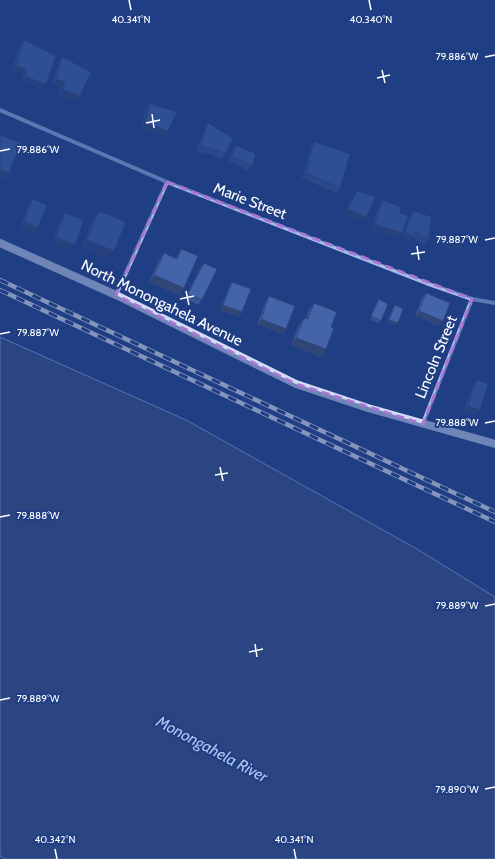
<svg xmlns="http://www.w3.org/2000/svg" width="495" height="859" font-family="Cabin,sans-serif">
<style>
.water{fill:#384e81;stroke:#9ab5ea}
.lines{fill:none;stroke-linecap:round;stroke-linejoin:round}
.street{stroke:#a6bce9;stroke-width:4}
.secondary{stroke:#d1dcf7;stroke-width:8}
.rail-casing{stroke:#fff;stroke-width:4.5}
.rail{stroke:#1f3e83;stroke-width:3;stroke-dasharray:9;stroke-linecap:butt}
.wall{fill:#3a5692}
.shaded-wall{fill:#304677}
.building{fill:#4464aa;stroke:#304677}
.marked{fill:none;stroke:#a976d5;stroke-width:3;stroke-dasharray:8 5;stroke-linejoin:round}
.ticks{fill:none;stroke:#fff;stroke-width:1.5}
.labels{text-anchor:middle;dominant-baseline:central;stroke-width:4;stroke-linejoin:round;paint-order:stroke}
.street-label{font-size:15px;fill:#fff;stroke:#1f3e83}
.water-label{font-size:16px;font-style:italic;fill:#b2c6f0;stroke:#1f3e83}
.ticks-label{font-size:10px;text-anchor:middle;fill:#fff;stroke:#1f3e83;stroke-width:4;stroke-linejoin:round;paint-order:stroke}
</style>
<rect width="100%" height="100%" fill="#1f3e83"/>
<polygon class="water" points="0,337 186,420 417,549 495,597 495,859 5,859 0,856"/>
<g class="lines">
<g class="street">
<polyline points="0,110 167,182 426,283 472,299 495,303"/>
<polyline points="116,295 167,182"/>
<polyline points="423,423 472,299"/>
</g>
<polyline class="secondary" points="0,243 116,295 296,384 368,408 495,444"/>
<g class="rail-casing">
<g id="rail">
<polyline points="0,280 495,512"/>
<polyline points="0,290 495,522"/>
</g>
</g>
<use href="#rail" class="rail"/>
</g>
<g class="wall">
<polygon points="24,40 42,89 23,82 23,75 12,71 20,45"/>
<polygon points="62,57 76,101 59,95 61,87 52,84 59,62"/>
<polygon points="150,104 168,131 165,136 141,128 146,109"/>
<polygon points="208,123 225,154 221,159 205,152 203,154 197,151 205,128"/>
<polygon points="314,142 340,188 336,193 302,178 311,147"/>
<polygon points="236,145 252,166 248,171 229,161 233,149"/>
<polygon points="32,199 38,228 35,232 20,227 29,204"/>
<polygon points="382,200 400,213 402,233 398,238 371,230 379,205"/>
<polygon points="99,211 109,258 82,247 94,218"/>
<polygon points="413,211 429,228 428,240 424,245 413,237 409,241 401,238 410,216"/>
<polygon points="65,213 75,245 71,250 52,242 62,218"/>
<polygon points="450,236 459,250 445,248 446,241"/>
<polygon points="181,249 179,295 149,282 159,260 164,253 176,258"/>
<polygon points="204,263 202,300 198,305 185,298 200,268"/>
<polygon points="232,282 242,312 239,317 220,310 229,287"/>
<polygon points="426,293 439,326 415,316 422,298"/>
<polygon points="269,296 286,329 283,334 257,324 266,301"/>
<polygon points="379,299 381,321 379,323 370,319 377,302"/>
<polygon points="314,303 331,327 326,349 321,357 291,345 299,325 304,318 306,318 309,310"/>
<polygon points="395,305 396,326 387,322 393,308"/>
<polygon points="477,380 480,410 476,415 464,411 473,385"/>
</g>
<g class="shaded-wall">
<polygon points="16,66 27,70 23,75 12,71"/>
<polygon points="26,77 46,84 42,89 23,82"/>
<polygon points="56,79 65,82 61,87 52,84"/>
<polygon points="63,90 80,96 76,101 59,95"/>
<polygon points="145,123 168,131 165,136 141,128"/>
<polygon points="0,170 9,173 4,180 0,179"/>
<polygon points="347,209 366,217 363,222 343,214"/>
<polygon points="24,222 38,228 35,232 20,227"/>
<polygon points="375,225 402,233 398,238 371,230"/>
<polygon points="416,232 409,241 401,238 405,233"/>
<polygon points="56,237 75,245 71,250 52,242"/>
<polygon points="87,240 114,251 109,258 82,247"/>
<polygon points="449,243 462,245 459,250 445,248"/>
<polygon points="154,275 184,288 179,295 149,282"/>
<polygon points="223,305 242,312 239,317 220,310"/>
<polygon points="419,311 443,321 439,326 415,316"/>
<polygon points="261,319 286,329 283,334 257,324"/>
<polygon points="389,320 398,323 396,326 387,322"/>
<polygon points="296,338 326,349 321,357 291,345"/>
<polygon points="468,406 480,410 476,415 464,411"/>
</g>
<g class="building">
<polygon points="24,40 56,56 46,84 26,77 27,70 16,66"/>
<polygon points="62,57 91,72 80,96 63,90 65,82 56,79"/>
<polygon points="150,104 177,112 168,131 145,123"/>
<polygon points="208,123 233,138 225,154 209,147 207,149 200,146"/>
<polygon points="0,135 21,143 9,173 0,170"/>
<polygon points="314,142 350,154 340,188 306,173"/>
<polygon points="236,145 256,154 252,166 232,156"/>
<polygon points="357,191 376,197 366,217 347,209"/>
<polygon points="32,199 47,205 38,228 24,222"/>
<polygon points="382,200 401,207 400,213 408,216 402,233 375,225"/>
<polygon points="99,211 126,222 114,251 87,240"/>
<polygon points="413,211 432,217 429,228 431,228 428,240 416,232 413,236 405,233"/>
<polygon points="65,213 84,220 75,245 56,237"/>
<polygon points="450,236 461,236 462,245 449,243"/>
<polygon points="181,249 198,256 184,288 154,275 164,253 177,259"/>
<polygon points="204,263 217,269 202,300 188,294"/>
<polygon points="232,282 251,289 242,312 223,305"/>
<polygon points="426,293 450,303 443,321 419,311"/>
<polygon points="269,296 295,306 286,329 261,319"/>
<polygon points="379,299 388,304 381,321 371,316"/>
<polygon points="314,303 337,312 331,327 334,328 326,349 296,338 304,318 308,319"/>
<polygon points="395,305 403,309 398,323 389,320"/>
<polygon points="477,380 488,384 480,410 468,406"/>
</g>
<path d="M0 0H495V859H0ZM167 182 472 299 423 424 296 384 116 295Z" fill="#1f3e83" fill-opacity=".55" fill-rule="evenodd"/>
<path class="marked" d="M167 182 472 299 423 424 296 384 116 295Z"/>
<path class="ticks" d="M129 0 131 10M369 0 371 10M485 57 495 55M382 70 385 83M377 78 390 75M152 114 154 128M146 123 160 120M0 151 10 149M485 240 495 238M417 246 419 260M411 254 425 252M186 291 189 305M180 299 194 296M0 334 10 332M485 423 495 421M220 467 223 481M215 475 228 473M0 517 10 515M485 606 495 604M255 644 257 657M249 652 263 649M0 700 10 698M485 789 495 787M55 849 57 859M294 849 296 859"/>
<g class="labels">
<g class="street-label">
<text transform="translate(250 201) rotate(21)">Marie Street</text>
<text transform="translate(162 303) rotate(26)">North Monongahela Avenue</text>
<text transform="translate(436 357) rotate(-68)">Lincoln Street</text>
</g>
<g class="water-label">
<text transform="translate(212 749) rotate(28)">Monongahela River</text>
</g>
</g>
<g class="ticks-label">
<text x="131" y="23">40.341°N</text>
<text x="371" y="23">40.340°N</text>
<text x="457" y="60">79.886°W</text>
<text x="38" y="153">79.886°W</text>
<text x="457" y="243">79.887°W</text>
<text x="38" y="336">79.887°W</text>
<text x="457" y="426">79.888°W</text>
<text x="38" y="519">79.888°W</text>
<text x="457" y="609">79.889°W</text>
<text x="38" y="702">79.889°W</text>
<text x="457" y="793">79.890°W</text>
<text x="55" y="843">40.342°N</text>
<text x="294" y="843">40.341°N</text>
</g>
</svg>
